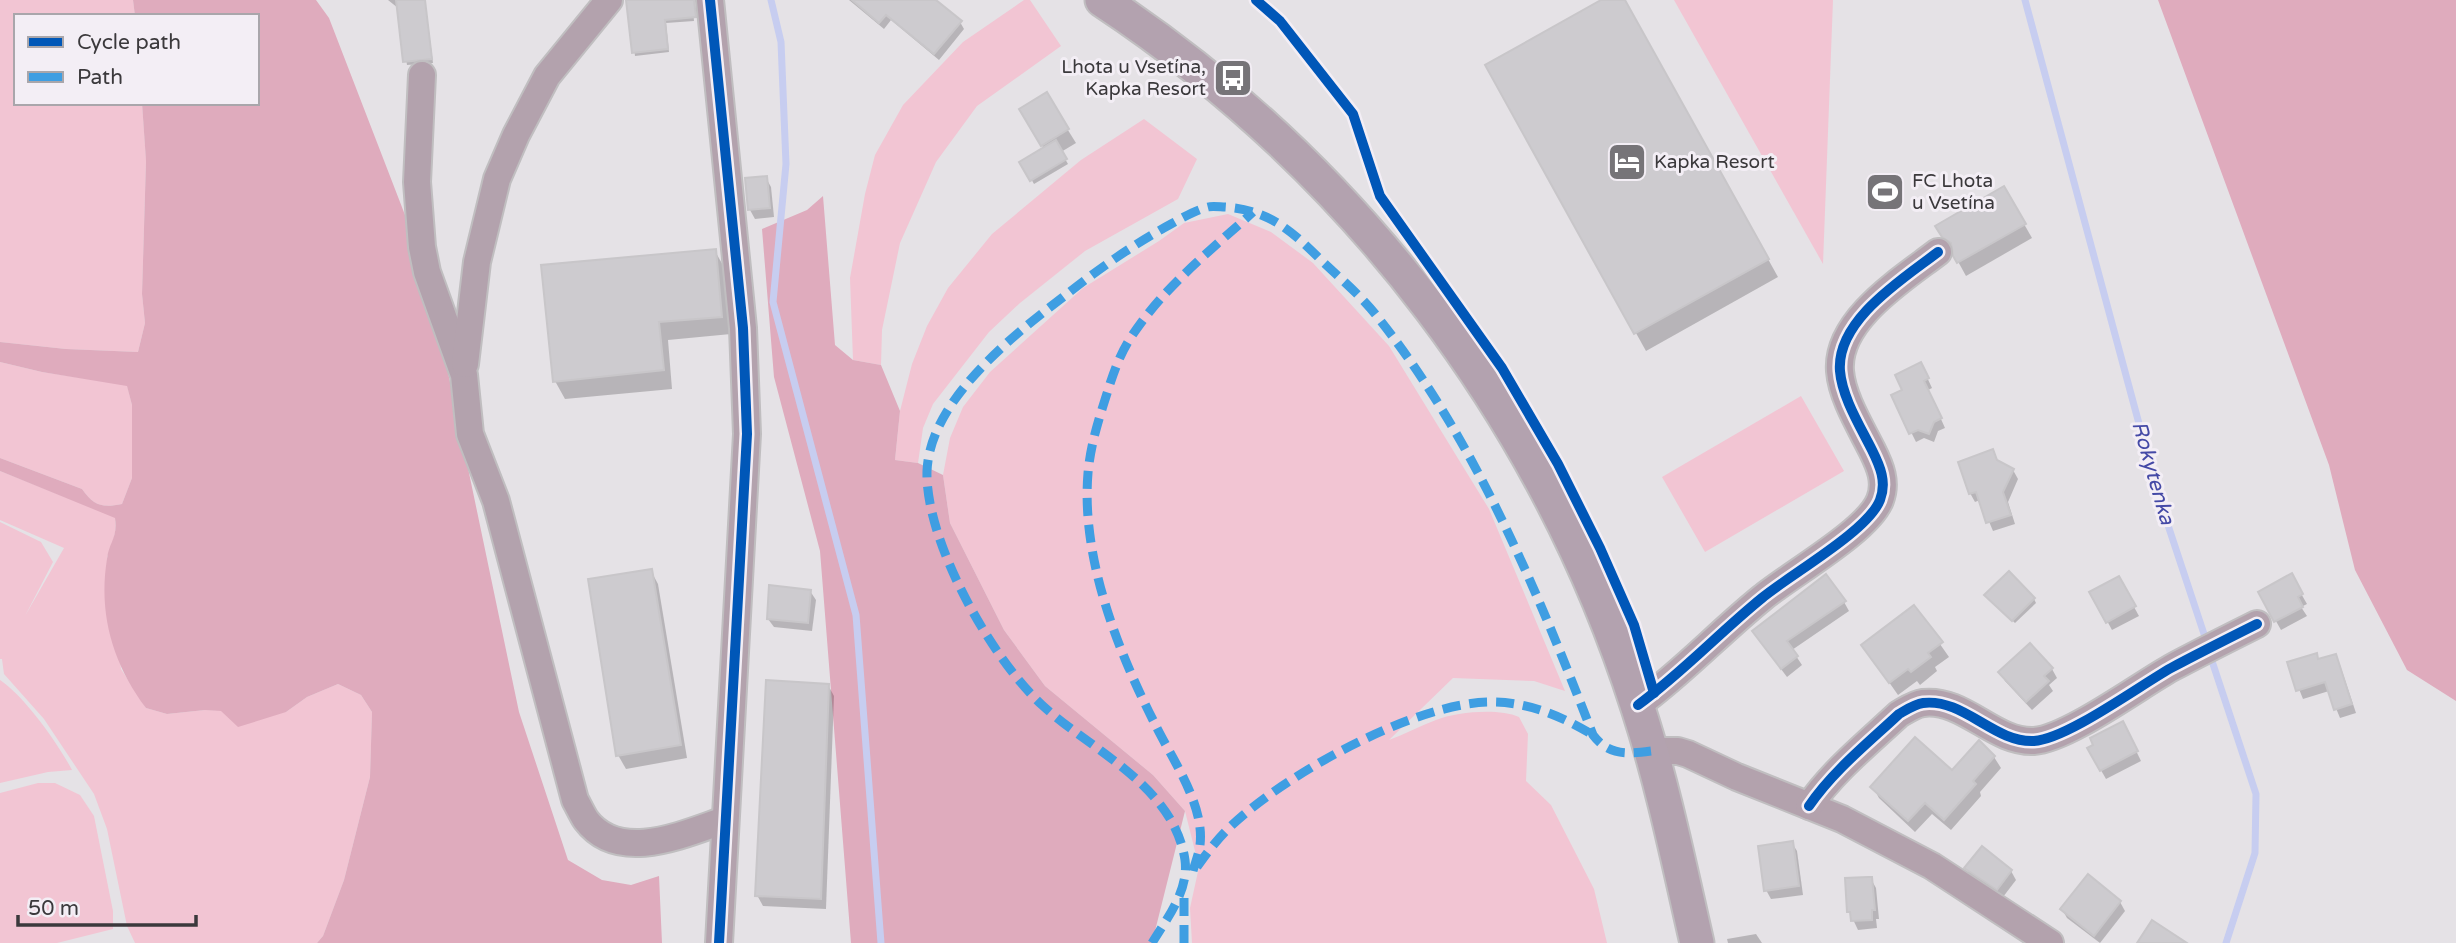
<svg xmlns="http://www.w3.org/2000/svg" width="2456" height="943" font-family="'Varela Round',sans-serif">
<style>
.green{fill:#f2c5d3}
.forest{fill:#dfabbd}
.shadow{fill:#0003}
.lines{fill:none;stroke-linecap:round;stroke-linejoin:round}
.stream{stroke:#c7cdf0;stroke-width:7}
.building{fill:#cdcbcf;stroke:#c8c6c9;stroke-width:2}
.minor-casing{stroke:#c0bec0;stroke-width:30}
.major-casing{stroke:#c0bec0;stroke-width:37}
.minor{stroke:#b3a2ad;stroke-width:26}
.major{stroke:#b3a2af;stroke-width:33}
.quiet{stroke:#3f9ee2;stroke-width:9;stroke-dasharray:18 9;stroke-linecap:butt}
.cycleway-casing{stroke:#f3eef5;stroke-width:15}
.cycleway{stroke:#0057b8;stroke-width:10}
.labels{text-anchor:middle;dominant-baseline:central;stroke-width:6;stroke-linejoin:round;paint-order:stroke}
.poi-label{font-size:19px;fill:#3b393c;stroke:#f3eef5;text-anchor:start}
.water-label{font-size:21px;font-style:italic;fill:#4449a6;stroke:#f3eef5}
</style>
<rect width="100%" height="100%" fill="#e5e2e6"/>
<g class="green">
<polygon points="0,0 133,0 135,16 16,16 16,103 142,103 146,160 142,294 145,323 138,352 66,349 0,342"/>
<polygon points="1024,0 1030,0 1061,46 977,106 936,162 900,243 882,330 881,365 853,360 850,278 865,194 875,155 903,105 963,42"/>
<polygon points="1674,0 1833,0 1823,264"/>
<polygon points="1144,119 1197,159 1178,199 1085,251 1020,303 989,332 933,404 923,428 918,463 895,460 900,411 912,364 927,326 948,288 992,234 1081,160"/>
<path d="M1228 214 1271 232 1313 263 1389 346 1489 509 1565 691 1534 681 1453 678 1389 740C1405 734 1420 726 1436 720 1457 712 1498 708 1519 717L1528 734 1526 781 1551 805 1594 889 1607 943H1192L1190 908 1199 867 1185 811 1153 775 1045 686 1004 630 950 523 943 475 950 438 963 407 990 372 1083 288 1159 241 1184 223Z"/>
<path d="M0 362 42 372 127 385 132 405V478L122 504C102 508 94 506 82 489L0 458Z"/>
<polygon points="1801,396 1844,471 1705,552 1662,477"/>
<path d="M0 471 115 517C117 533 113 543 107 557L121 669 146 708 167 714 205 710 286 712 307 697 338 684 361 695 372 712 370 777 344 880 323 936 317 943H135L127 926 107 829 94 794 44 719 4 674 2 659H0V522L41 542 53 562 25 616 64 548 0 520Z"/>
<path d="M0 680C25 697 57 742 72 770L48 772 0 783Z"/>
<polygon points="38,783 55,783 80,795 94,816 113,911 113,929 57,943 0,943 0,793"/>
</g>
<g class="forest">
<path d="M133 0H316L329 18 427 272 519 712 568 860 602 880 631 885 659 876 662 943H317L323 936 344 880 370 777 372 712 361 695 338 684 307 697 286 712 238 727 221 711 205 710 167 714 146 708C113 664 98 614 107 559 109 542 118 538 115 518L0 471V458L82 489C94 506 102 508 122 504L132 478V405L127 386 42 372 0 362V342L66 349 138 352 145 323 142 294 146 161 142 103H257V16H135Z"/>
<polygon points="2158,0 2456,0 2456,701 2407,670 2355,570 2329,465"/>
<polygon points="823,196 835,345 853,360 881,365 900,411 895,460 918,463 943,475 950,523 1004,630 1045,686 1153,775 1185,811 1152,943 851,943 820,551 774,377 762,229 807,210"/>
</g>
<g class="shadow">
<polygon points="388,0 425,0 433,63 407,65 398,8"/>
<polygon points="628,0 692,0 694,21 666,23 669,52 635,56"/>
<polygon points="849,0 916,0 960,22 964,29 939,60 891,20 884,29"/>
<polygon points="1605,0 1624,0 1778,277 1646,351 1487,66"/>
<polygon points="1046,95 1076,143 1061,152 1068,164 1034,184 1022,163 1044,149 1021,109"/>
<polygon points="766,178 771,187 774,217 755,219 750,210 747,179"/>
<polygon points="2004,189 2032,238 1966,276 1944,236"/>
<polygon points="715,251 725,269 731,334 668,340 672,389 565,399 555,381"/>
<polygon points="1925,373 1932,388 1928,390 1945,428 1938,431 1934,442 1924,438 1916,442 1893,396 1904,390"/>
<polygon points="1993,452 1999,463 2013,470 2018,479 2008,502 2015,524 1993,531 1980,500 1975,502 1970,493"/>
<polygon points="651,571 658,584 687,758 626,769 618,755"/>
<polygon points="2291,576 2307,604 2301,607 2307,616 2281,630 2260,593"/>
<polygon points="2118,578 2139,616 2112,630 2092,593"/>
<polygon points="810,591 816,600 812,631 774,627 768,619"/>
<polygon points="1989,599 2034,599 2036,603 2015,623"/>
<polygon points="1844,602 1849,611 1792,650 1802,665 1787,677 1759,640"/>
<polygon points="1914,607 1949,657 1935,667 1937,671 1920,685 1917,681 1898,695 1863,645"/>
<polygon points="2316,655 2319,660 2335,656 2340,665 2356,713 2340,718 2329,691 2303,699 2289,664"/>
<polygon points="2052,669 2057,678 2049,685 2053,691 2032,710 2005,681 2000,672"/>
<polygon points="828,685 834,696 826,909 763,906 757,895"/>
<polygon points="2127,732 2141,761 2106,779 2089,749"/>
<polygon points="1994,757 2001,768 1980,792 1981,796 1951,830 1932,814 1915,832 1879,798 1873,787 1953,773"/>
<polygon points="1792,843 1797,851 1803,895 1771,899 1766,890"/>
<polygon points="1966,868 2011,871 2016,880 2003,897 1971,877"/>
<polygon points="1871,879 1876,888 1879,919 1876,919 1877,928 1858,930 1849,911"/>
<polygon points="2120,902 2125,911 2100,943 2067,918 2062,909"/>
<polygon points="1756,934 1762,943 1728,943 1727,939"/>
</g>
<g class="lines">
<g class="stream">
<polyline points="771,0 781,42 786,164 773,302 856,615 881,943"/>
<polyline points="2025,0 2159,498 2207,643"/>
<polyline points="2210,655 2256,794 2255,853 2226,943"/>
</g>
</g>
<g class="building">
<polygon points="396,0 425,0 432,59 403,62"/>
<polygon points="626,0 694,0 696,17 665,20 668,49 632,53"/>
<polygon points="852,0 936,0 962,21 934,54 886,15 879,23"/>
<polygon points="1601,0 1625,0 1769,259 1634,334 1485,65"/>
<polygon points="1047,92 1069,129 1041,146 1019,109"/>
<polygon points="1056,140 1067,159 1030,181 1019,162"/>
<polygon points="767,176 770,208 748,210 745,178"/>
<polygon points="2004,186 2026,224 1957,263 1953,256 1951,243 1942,237 1935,226"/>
<polygon points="716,249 722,317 659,322 664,370 553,382 541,265"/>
<polygon points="1921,362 1929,378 1924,381 1942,418 1934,422 1929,434 1918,430 1909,434 1891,395 1902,390 1895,375"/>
<polygon points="1993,449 1997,460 2014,469 2003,492 2011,515 1986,523 1976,492 1969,494 1958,462"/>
<polygon points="652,569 681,745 616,756 588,579"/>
<polygon points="2009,571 2035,598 2012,621 1984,595"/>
<polygon points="2292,573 2303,594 2298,597 2303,607 2274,622 2258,592"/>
<polygon points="1826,574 1846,601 1787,641 1798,656 1781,669 1752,631"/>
<polygon points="2119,576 2136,606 2106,623 2089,592"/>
<polygon points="769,585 811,590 808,623 767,619"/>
<polygon points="1914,605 1943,642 1928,653 1931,657 1911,672 1908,669 1889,683 1861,645"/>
<polygon points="2030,643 2053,668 2044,676 2049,681 2026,702 1998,672"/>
<polygon points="2317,653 2318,659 2336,654 2352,704 2334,710 2325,682 2296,691 2287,662"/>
<polygon points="766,680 829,684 821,899 755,896"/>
<polygon points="2123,721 2138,751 2100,771 2087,748 2093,745 2090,738"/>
<polygon points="1915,737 1952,770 1979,740 1995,756 1973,781 1976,784 1944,820 1925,803 1908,821 1870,787"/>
<polygon points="1793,841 1799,886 1764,891 1758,846"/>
<polygon points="1982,846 2012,870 1997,890 1964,868"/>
<polygon points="2088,874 2121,901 2094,936 2060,909"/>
<polygon points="1868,877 1872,877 1875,910 1872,910 1872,920 1851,921 1850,912 1847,912 1845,878"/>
<polygon points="2152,920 2187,943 2137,943"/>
</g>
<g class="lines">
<g class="minor-casing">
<g id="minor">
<polyline points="710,0 743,328 747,434 719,943"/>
<path d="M422 75 417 182 422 247 427 272 464 375 470 434 496 501 575 800C579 807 582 814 586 820 619 864 684 834 725 820"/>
<polyline points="465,364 477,262 497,179 516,135 547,76 609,0"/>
<path d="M1638 705C1682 673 1720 632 1762 598 1791 574 1868 531 1880 500 1887 482 1880 466 1872 450 1860 426 1842 397 1840 371 1836 320 1903 279 1938 252"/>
<polyline points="1651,751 1678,751 1688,754 1737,777 1842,819 1932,866 2050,943"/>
<path d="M1809 806C1833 771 1868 743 1899 714 1906 710 1915 704 1923 703 1964 698 1994 743 2034 741 2067 739 2139 686 2171 668 2199 653 2229 638 2257 624"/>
</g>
</g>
<g class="major-casing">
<path id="major" d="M1102 0C1355 167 1546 419 1638 708 1663 785 1679 864 1697 943"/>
</g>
<use href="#minor" class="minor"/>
<use href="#major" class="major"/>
<g class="quiet">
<path d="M1197 867C1207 853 1218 838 1231 826 1286 774 1411 705 1487 702 1526 701 1560 715 1593 735"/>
<path d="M1193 871C1195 863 1199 854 1200 845 1205 804 1171 758 1154 722 1117 649 1081 557 1088 473 1090 450 1096 428 1103 406 1110 384 1116 362 1128 342 1160 290 1209 252 1253 212"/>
<path d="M1152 943C1167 918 1189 891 1185 860 1174 786 1092 751 1042 705 991 658 925 541 927 471 930 399 1015 334 1067 294 1100 268 1134 244 1171 224 1182 218 1196 210 1208 207 1212 206 1221 207 1225 207 1270 210 1293 232 1323 262 1341 279 1361 296 1376 315 1475 439 1536 588 1593 735 1609 756 1627 754 1651 751"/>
<polyline points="1184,943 1184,891"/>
</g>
<g class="cycleway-casing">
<g id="cycleway">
<polyline points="710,0 743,328 747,434 719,943"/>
<polyline points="1256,0 1280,21 1353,114 1380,196 1502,368 1558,464 1600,548 1634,625 1654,693"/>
<path d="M1638 705C1682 673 1720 632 1762 598 1791 574 1868 531 1880 500 1887 482 1880 466 1872 450 1860 426 1842 397 1840 371 1836 320 1903 279 1938 252"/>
<path d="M1809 806C1833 771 1868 743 1899 714 1906 710 1915 704 1923 703 1964 698 1994 743 2034 741 2067 739 2139 686 2171 668 2199 653 2229 638 2257 624"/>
</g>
</g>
<use href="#cycleway" class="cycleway"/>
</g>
<defs>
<g id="bus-square" transform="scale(2.0125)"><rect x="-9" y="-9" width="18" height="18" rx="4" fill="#767478" stroke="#f3eef5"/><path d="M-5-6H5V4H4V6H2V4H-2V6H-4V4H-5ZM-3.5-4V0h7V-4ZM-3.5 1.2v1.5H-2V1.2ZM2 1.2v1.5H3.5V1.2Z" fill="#fff"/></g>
<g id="hotel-square" transform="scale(2.0125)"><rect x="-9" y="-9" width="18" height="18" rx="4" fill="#767478" stroke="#f3eef5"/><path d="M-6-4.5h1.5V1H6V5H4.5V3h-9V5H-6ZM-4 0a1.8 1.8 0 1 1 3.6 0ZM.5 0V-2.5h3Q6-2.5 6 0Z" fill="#fff"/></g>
<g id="stadium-square" transform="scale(2.0125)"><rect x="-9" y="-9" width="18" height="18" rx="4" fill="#767478" stroke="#f3eef5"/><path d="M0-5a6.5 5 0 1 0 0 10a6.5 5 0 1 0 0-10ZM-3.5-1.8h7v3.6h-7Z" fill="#fff"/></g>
</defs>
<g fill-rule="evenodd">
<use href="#bus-square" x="1233" y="78"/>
<use href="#hotel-square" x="1627" y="162"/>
<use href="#stadium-square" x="1885" y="192"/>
</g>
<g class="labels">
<g class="poi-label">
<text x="1206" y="67" text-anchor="end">Lhota u Vsetína,<tspan x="1206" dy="22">Kapka Resort</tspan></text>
<text x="1654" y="162">Kapka Resort</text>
<text x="1912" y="181">FC Lhota<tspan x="1912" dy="22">u Vsetína</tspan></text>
</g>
<g class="water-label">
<text transform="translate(2153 473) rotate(74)">Rokytenka</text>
</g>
</g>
<rect x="14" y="14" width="245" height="91" fill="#f3eef5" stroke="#a9a6ab" stroke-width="2"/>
<rect x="28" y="37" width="35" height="10" fill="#0057b8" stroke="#a9a6ab" stroke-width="2"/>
<text x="77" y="49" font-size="21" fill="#3b393c">Cycle path</text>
<rect x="28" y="72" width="35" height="10" fill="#3f9ee2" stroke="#a9a6ab" stroke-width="2"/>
<text x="77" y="84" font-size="21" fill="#3b393c">Path</text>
<path d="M18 915v10h178v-10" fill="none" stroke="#3b393c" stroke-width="3.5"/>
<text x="28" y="915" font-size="21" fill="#3b393c" stroke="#f3eef5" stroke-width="5" paint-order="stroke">50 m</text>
</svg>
